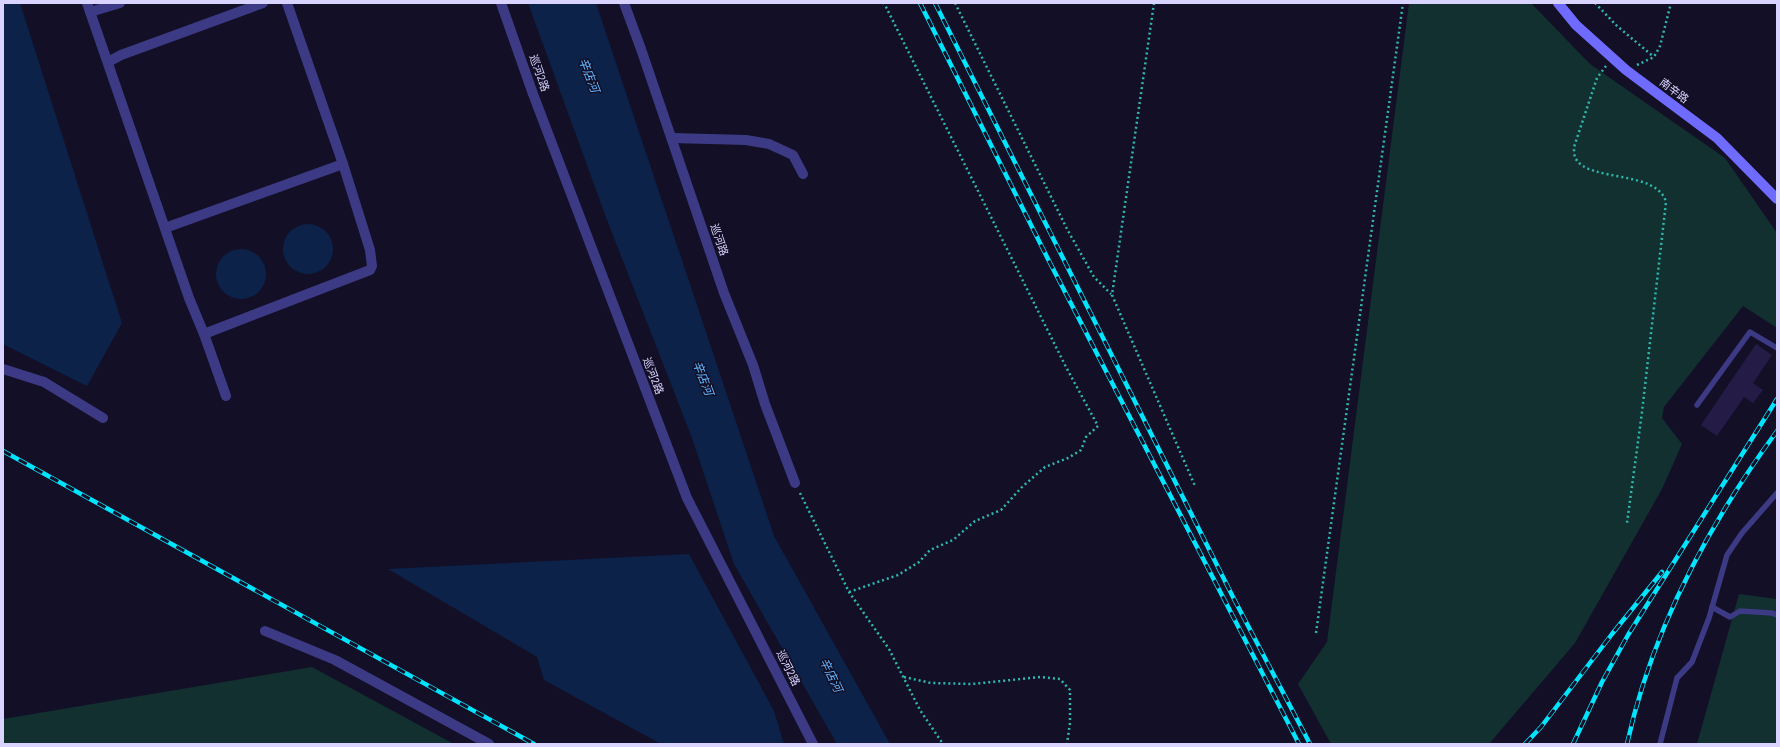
<svg xmlns="http://www.w3.org/2000/svg" width="1780" height="747" font-family="'Roboto Condensed','Noto Sans SC',sans-serif">
<style>
.green{fill:#12302f}
.water{fill:#0c2248}
.building{fill:#241b47}
.lines{fill:none;stroke-linecap:round;stroke-linejoin:round}
.path{stroke:#2fb8b0;stroke-width:2.5;stroke-dasharray:2 3;stroke-linecap:butt}
.lane{stroke:#3d3a85;stroke-width:5.5}
.street{stroke:#3d3a85;stroke-width:10}
.secondary{stroke:#6f6bff;stroke-width:10}
.rail-casing{stroke:#00e5ff;stroke-width:4.5}
.rail{stroke:#130f26;stroke-width:3;stroke-dasharray:9;stroke-linecap:butt}
.labels{text-anchor:middle;dominant-baseline:central;stroke-width:3;stroke-linejoin:round;paint-order:stroke}
.street-label{font-size:11px;fill:#d9d4ff;stroke:#130f26}
.water-label{font-size:12px;font-style:italic;fill:#62b6ff;stroke:#130f26}
</style>
<rect width="100%" height="100%" fill="#130f26"/>
<g class="green">
<polygon points="1409,3 1531,3 1590,64 1725,158 1777,233 1777,328 1743,306 1664,407 1662,418 1682,444 1662,489 1575,643 1489,744 1331,744 1298,684 1327,642"/>
<polygon points="1739,594 1777,599 1777,744 1697,744"/>
<polygon points="312,667 454,744 3,744 3,719"/>
</g>
<g class="water">
<polygon points="3,3 20,3 122,323 87,386 3,344"/>
<polygon points="528,3 596,3 774,536 890,744 837,744 734,564 692,438 607,220"/>
<circle cx="308" cy="249" r="25"/>
<circle cx="241" cy="274" r="25"/>
<polygon points="689,554 774,711 784,744 661,744 544,680 537,657 388,569"/>
</g>
<polygon class="building" points="1756,344 1772,355 1753,383 1763,390 1753,403 1744,397 1717,436 1701,425"/>
<g class="lines">
<g class="path">
<polyline points="955,3 1067,229 1094,277 1111,294"/>
<polyline points="1154,3 1112,295 1195,486"/>
<polyline points="1595,3 1617,26 1654,57"/>
<polyline points="1637,65 1654,57 1660,46 1671,3"/>
<path d="M1606 66 1597 78 1574 147C1574 151 1574 156 1576 159 1589 182 1657 170 1666 202L1642 412 1627 523"/>
<polyline points="800,493 849,592 889,649 920,710 943,744"/>
<polyline points="849,592 898,575 919,562 930,550 953,540 975,521 1001,510 1022,487 1045,467 1068,458 1081,450 1086,437 1098,426 1066,367 884,3"/>
<polyline points="1316,633 1403,3"/>
<polyline points="904,677 931,683 972,684 1041,677 1060,679 1070,690 1070,723 1067,744"/>
</g>
<g class="lane">
<polyline points="1697,405 1750,332 1777,348"/>
<polyline points="1712,607 1730,617 1740,611 1772,613 1777,615"/>
<polyline points="1660,744 1677,678 1692,662 1709,618 1727,555 1742,533 1777,493"/>
</g>
<g class="street">
<polyline points="87,3 189,298 204,334 226,396"/>
<polyline points="501,3 533,94 687,498 813,744"/>
<polyline points="624,3 641,49 724,293 753,365 765,404 795,483"/>
<polyline points="90,12 120,3"/>
<polyline points="108,62 121,55 263,3"/>
<polyline points="672,138 746,140 769,144 793,155 803,174"/>
<polyline points="165,228 343,164"/>
<polyline points="204,334 370,270 372,266 370,250 343,164 287,3"/>
<polyline points="3,369 44,382 103,418"/>
<polyline points="265,631 335,660 489,744"/>
</g>
<polyline class="secondary" points="1558,3 1576,25 1626,70 1717,138 1777,199"/>
<g class="rail-casing">
<g id="rail">
<polyline points="920,3 1049,261 1299,744"/>
<polyline points="935,3 1234,599 1310,744"/>
<polyline points="3,451 534,744"/>
<polyline points="1525,744 1541,727 1612,634 1662,572"/>
<polyline points="1573,744 1602,682 1628,635 1777,399"/>
<path d="M1627 744C1652 630 1708 525 1777 431"/>
</g>
</g>
<use href="#rail" class="rail"/>
</g>
<g class="labels">
<g class="street-label">
<text transform="translate(539 73) rotate(70)">巡河2路</text>
<text transform="translate(1674 91) rotate(37)">南辛路</text>
<text transform="translate(719 240) rotate(71)">巡河路</text>
<text transform="translate(653 376) rotate(69)">巡河2路</text>
<text transform="translate(788 668) rotate(63)">巡河2路</text>
</g>
<g class="water-label">
<text transform="translate(589 75) rotate(69)">辛店河</text>
<text transform="translate(703 378) rotate(69)">辛店河</text>
<text transform="translate(831 675) rotate(64)">辛店河</text>
</g>
</g>
<rect width="1780" height="747" fill="none" stroke="#d9d4ff" stroke-width="8"/>
</svg>
